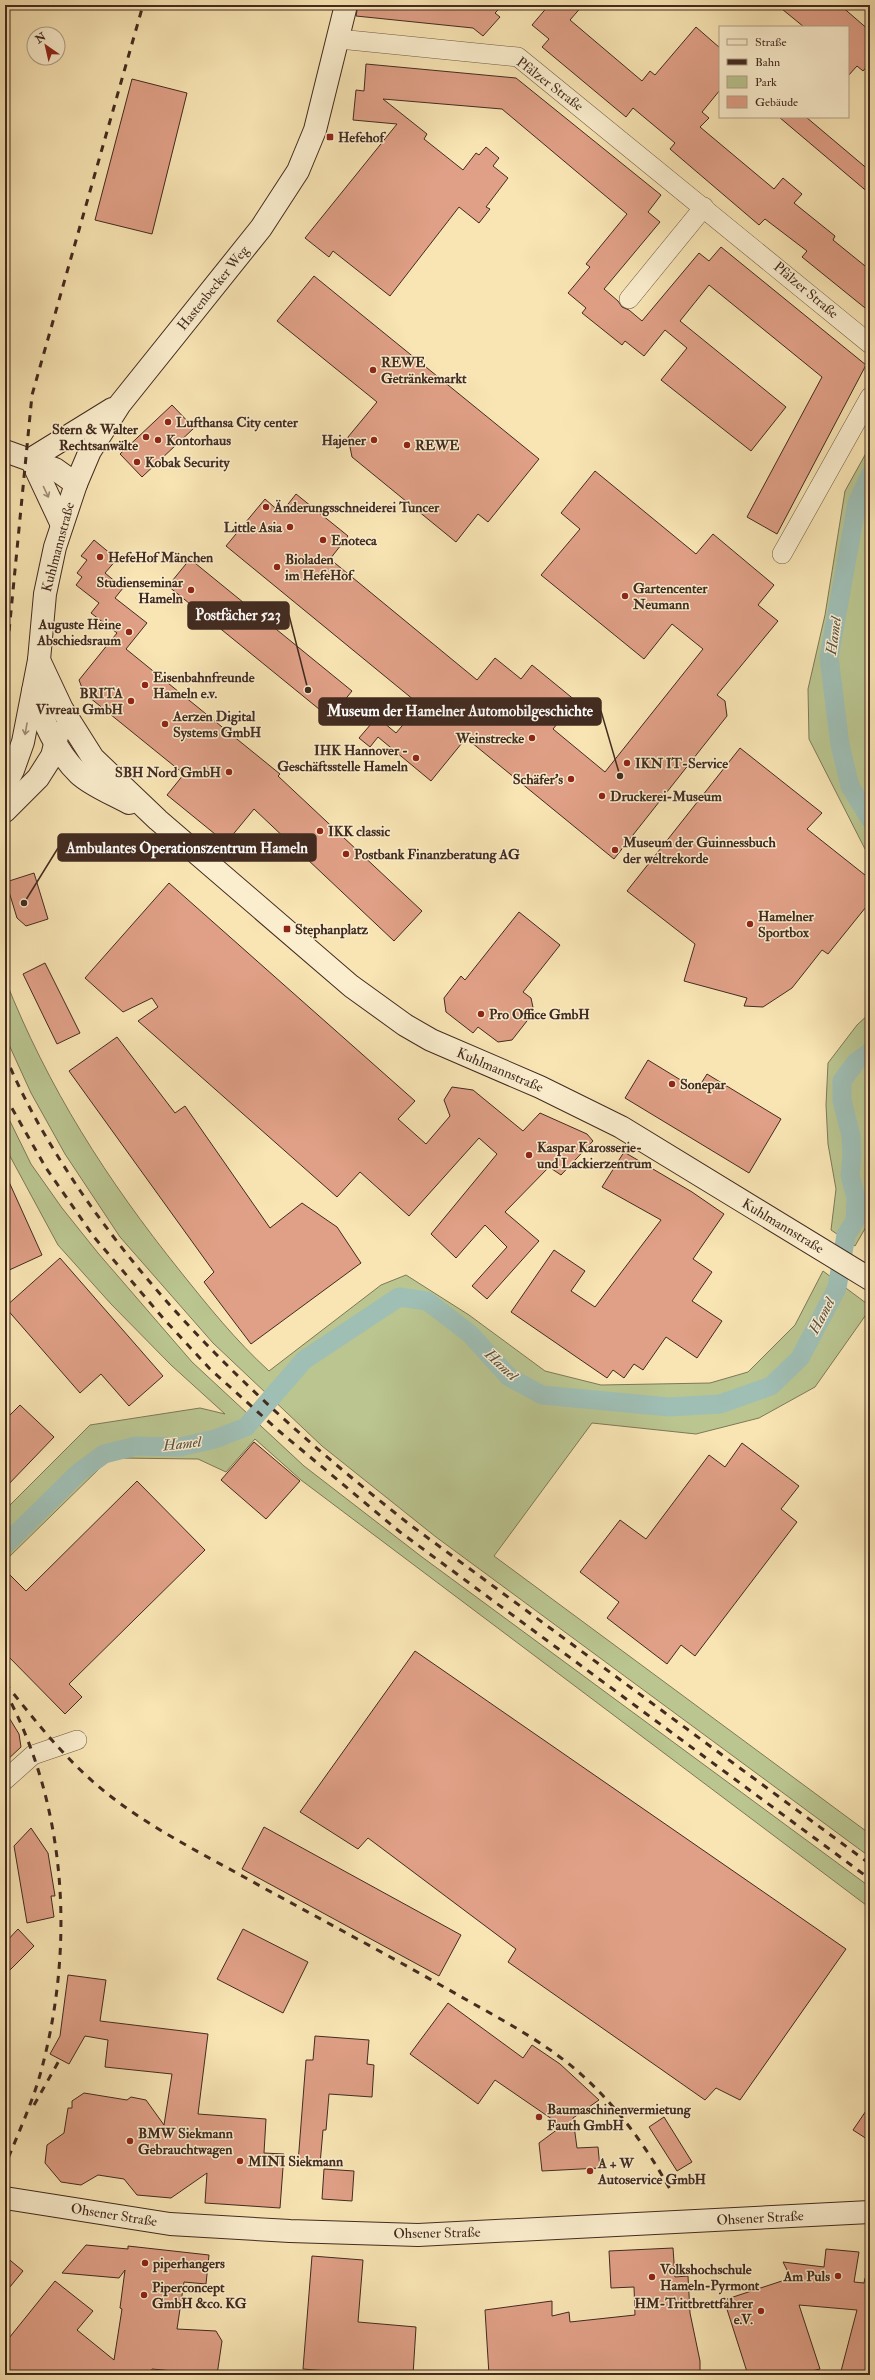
<svg xmlns="http://www.w3.org/2000/svg" width="875" height="2380" font-family="'IM FELL Double Pica',serif">
<style>
.green{fill:#bac590;stroke:#7e7858}
.lines{fill:none;stroke-linecap:round;stroke-linejoin:round}
.canal{stroke:#9fbeb4;stroke-width:19}
.building{fill:#e0a087;stroke:#422b20}
.minor-casing{stroke:#705a45;stroke-width:20}
.secondary-casing{stroke:#422b20;stroke-width:24}
.minor{stroke:#fbeece;stroke-width:19}
.secondary{stroke:#fbeece;stroke-width:22}
.rail{stroke:#422b20;stroke-width:3;stroke-dasharray:7 7;stroke-linecap:butt}
.oneway{stroke:#9e8c77}
.poi-dot{fill:#8f2418;stroke:#fbeece;stroke-width:1.5}
.labels{text-anchor:middle;dominant-baseline:central;stroke-width:3;stroke-linejoin:round;paint-order:stroke}
.street-label{font-size:14px;fill:#422b20;stroke:#fbeece}
.poi-label{font-size:14px;font-weight:bold;fill:#422b20;stroke:#fbeece;text-anchor:start}
.water-label{font-size:15px;font-style:italic;fill:#595045;stroke:#fbeece}
.leader{fill:none;stroke:#422b20;stroke-width:1.5}
.callout-dot{fill:#422b20;stroke:#fbeece;stroke-width:1.5}
.callout{fill:#422b20;stroke:#422b20;stroke-width:1.5}
.callout-label{font-size:15px;text-anchor:middle;font-weight:bold;fill:#fff}
</style>
<rect width="100%" height="100%" fill="#f9e5b4"/>
<filter id="stains"><feTurbulence type="fractalNoise" baseFrequency=".005" numOctaves="4"/><feColorMatrix values="0 0 0 0 .2 0 0 0 0 .09 0 0 0 0 .02 0 0 0 .5 -.17"/></filter>
<radialGradient id="worn" r=".72"><stop offset=".6" stop-color="#630" stop-opacity="0"/><stop offset="1" stop-color="#630" stop-opacity=".3"/></radialGradient>
<g class="green">
<polygon points="870,446 870,855 865,849 809,739 808,689 825,615 845,491"/>
<path d="M5 979C48 1088 107 1180 180 1271 208 1306 236 1341 269 1371L381 1285 406 1275 469 1315 545 1371 601 1385 710 1383 748 1372 795 1325 823 1271 870 1306V1309L815 1387 759 1418 696 1434 592 1423 494 1556 870 1834V1857L436 1537 322 1446 213 1343 120 1237 65 1154 31 1093 5 1036Z"/>
<polygon points="870,1013 870,1220 855,1246 831,1230 836,1189 828,1144 826,1105 828,1063 857,1025"/>
<polygon points="5,1111 31,1164 62,1208 98,1253 192,1362 304,1466 422,1557 870,1887 870,1908 301,1480 255,1439 226,1472 198,1459 119,1458 105,1463 5,1561 5,1510 90,1425 200,1408 225,1414 171,1365 111,1304 58,1245 5,1147"/>
</g>
<g class="lines">
<g class="canal">
<polyline points="870,475 857,503 829,657 840,745 850,786 870,819"/>
<polyline points="5,1545 78,1473 104,1454 136,1446 180,1447 215,1439 246,1427 304,1360 399,1297 427,1301 470,1334 509,1377 542,1395 669,1407 720,1404 771,1386 800,1358 837,1288 846,1235 855,1221 856,1198 850,1175 852,1156 851,1136 842,1100 842,1081 856,1062 870,1052"/>
</g>
</g>
<g class="building">
<polygon points="358,5 503,5 495,13 500,17 483,36 473,28 356,16"/>
<polygon points="549,5 583,5 570,20 642,81 650,71 655,75 696,27 720,48 720,90 702,112 709,118 700,127 774,189 783,178 802,194 794,203 835,236 833,240 870,270 870,312 802,257 807,251 765,219 759,225 670,149 675,143 633,108 626,117 542,47 549,39 532,25"/>
<polygon points="777,5 840,5 870,31 870,63 863,71 857,66 848,76 848,27 804,27"/>
<polygon points="366,64 516,78 661,195 648,212 660,222 604,289 618,301 622,307 629,310 642,321 699,253 709,261 721,247 866,365 777,534 747,517 822,377 709,285 680,321 786,407 751,451 661,380 687,348 665,330 644,356 625,341 622,345 582,313 586,308 568,293 590,267 586,264 627,214 502,109 383,99 427,134 424,139 463,170 476,153 479,155 486,147 499,158 493,166 508,178 486,207 490,209 479,223 459,207 390,296 333,251 329,257 305,238 397,124 353,120 356,90 364,91"/>
<polygon points="132,79 187,93 152,234 95,220"/>
<polygon points="779,117 806,117 870,171 870,194"/>
<polygon points="314,276 539,459 488,522 478,514 456,542 352,457 348,437 377,402 277,321"/>
<polygon points="172,405 194,428 142,477 120,454"/>
<polygon points="595,471 696,554 713,534 774,585 758,605 778,621 717,695 725,701 727,716 614,859 466,738 431,781 378,737 370,747 359,738 377,717 396,733 420,705 226,546 265,499 281,513 296,494 348,536 330,559 477,680 495,658 521,679 532,665 576,701 553,729 605,772 703,649 672,624 644,659 541,575 580,529 561,513"/>
<polygon points="94,540 117,559 105,573 123,588 115,598 147,623 126,649 280,774 278,776 422,911 394,941 254,809 226,843 167,795 184,774 84,693 79,680 117,633 91,613 99,603 76,585 82,577 77,573 87,560 81,556"/>
<polygon points="190,559 352,691 330,718 168,586"/>
<polygon points="740,748 822,813 807,829 870,879 870,902 828,954 822,950 792,988 763,1007 744,1006 747,998 684,981 695,944 627,891"/>
<polygon points="34,873 48,919 26,926 17,918 6,882"/>
<polygon points="169,883 415,1101 398,1119 426,1144 450,1116 444,1100 452,1087 473,1090 523,1131 540,1113 587,1134 593,1141 561,1175 549,1167 505,1212 539,1241 487,1299 472,1286 507,1247 485,1225 456,1258 431,1234 497,1154 479,1138 409,1216 360,1172 337,1197 138,1021 158,1007 152,998 123,1012 85,978"/>
<polygon points="519,912 560,945 523,992 531,998 534,1012 512,1040 498,1042 478,1027 473,1033 446,1012 444,998 461,976 465,980"/>
<polygon points="45,963 80,1033 57,1044 23,974"/>
<polygon points="117,1037 175,1113 185,1106 270,1228 302,1203 337,1227 361,1263 251,1344 204,1282 214,1272 69,1071"/>
<polygon points="648,1060 697,1090 707,1074 781,1119 749,1173 625,1098"/>
<polygon points="624,1152 692,1192 724,1214 693,1259 712,1272 692,1301 722,1321 697,1358 666,1337 643,1370 634,1364 624,1378 613,1370 607,1378 511,1312 554,1250 585,1271 571,1291 595,1307 661,1220 602,1187"/>
<polygon points="5,1173 42,1255 5,1272"/>
<polygon points="60,1258 163,1376 129,1406 101,1374 80,1393 5,1307"/>
<polygon points="20,1405 54,1437 5,1488 5,1420"/>
<polygon points="254,1442 300,1481 266,1519 221,1480"/>
<polygon points="742,1443 799,1486 781,1509 797,1522 695,1656 681,1645 667,1664 607,1618 619,1602 580,1572 620,1520 646,1539 709,1455 725,1467"/>
<polygon points="137,1481 205,1550 69,1684 82,1697 65,1714 5,1653 5,1570 26,1591"/>
<polygon points="415,1651 846,1949 740,2100 716,2088 705,2100 508,1962 516,1949 368,1838 358,1849 300,1812"/>
<polygon points="5,1711 19,1734 21,1747 5,1762"/>
<polygon points="264,1827 461,1935 439,1976 242,1869"/>
<polygon points="31,1828 48,1853 55,1896 51,1896 54,1917 27,1923 14,1846"/>
<polygon points="18,1929 34,1946 5,1975 5,1943"/>
<polygon points="243,1929 308,1962 283,2013 217,1979"/>
<polygon points="68,1975 106,1980 100,2021 208,2034 198,2114 266,2119 264,2153 284,2154 280,2208 205,2203 207,2173 171,2198 137,2195 124,2179 98,2175 81,2185 61,2182 45,2163 47,2145 64,2133 68,2108 72,2108 72,2101 84,2093 127,2100 131,2097 146,2100 164,2125 172,2074 105,2067 108,2040 85,2036 69,2064 50,2054 60,2036"/>
<polygon points="448,2003 523,2058 532,2045 560,2064 599,2100 573,2118 577,2148 598,2147 600,2168 542,2171 539,2143 562,2126 495,2080 478,2104 410,2054"/>
<polygon points="315,2036 369,2040 367,2064 374,2065 372,2097 329,2094 326,2130 323,2130 320,2164 298,2163 306,2060 313,2060"/>
<polygon points="870,2105 870,2141 853,2130"/>
<polygon points="664,2117 692,2162 677,2171 649,2127"/>
<polygon points="324,2169 354,2171 352,2201 322,2199"/>
<polygon points="86,2245 128,2249 128,2246 209,2255 206,2284 184,2282 177,2329 216,2331 222,2341 217,2375 152,2369 150,2375 5,2375 5,2343 55,2281 93,2311 77,2330 114,2360 122,2309 120,2308 125,2270 119,2278 62,2273"/>
<polygon points="673,2248 675,2277 688,2276 690,2313 700,2361 700,2375 489,2375 485,2310 552,2301 552,2316 569,2312 570,2322 635,2315 634,2287 611,2288 609,2251"/>
<polygon points="826,2249 859,2252 854,2282 864,2283 865,2278 870,2279 870,2375 840,2375 857,2310 799,2305 820,2369 796,2375 748,2375 724,2300 791,2278 783,2262 824,2267"/>
<polygon points="5,2256 23,2271 5,2293"/>
<polygon points="312,2256 363,2260 358,2322 416,2327 413,2375 378,2375 303,2369"/>
</g>
<g class="lines">
<g class="minor-casing">
<g id="minor">
<polyline points="339,39 518,57 870,344"/>
<polyline points="629,299 704,207"/>
<polyline points="782,554 870,397"/>
<polyline points="5,1780 33,1755 77,1740"/>
</g>
</g>
<g class="secondary-casing">
<g id="secondary">
<polyline points="5,451 55,469 76,484"/>
<polyline points="31,459 112,409"/>
<polyline points="31,459 62,525"/>
<polyline points="39,660 62,709 93,758 158,820 351,986 405,1025 431,1040 540,1087 621,1127 870,1279"/>
<path d="M33 691C43 721 56 752 79 774 92 786 113 794 129 803"/>
<polyline points="5,785 13,770 23,742 39,660 45,594 55,547 76,484 90,451 120,404 261,228 298,171 315,130 346,5"/>
<polyline points="5,811 38,778 52,756 58,733"/>
<polyline points="5,2198 170,2224 290,2231 418,2235 870,2212"/>
</g>
</g>
<use href="#minor" class="minor"/>
<use href="#secondary" class="secondary"/>
<g class="rail">
<polyline points="5,13 8,5"/>
<polyline points="5,673 32,395 143,5"/>
<path d="M5 1055C25 1104 52 1149 81 1192 170 1322 286 1427 409 1524L870 1864"/>
<polyline points="5,1096 46,1168 94,1237 163,1318 210,1369 279,1431 400,1532 870,1879"/>
<path d="M5 1683C37 1723 68 1763 109 1795 151 1828 199 1852 244 1877 318 1918 392 1957 465 1999 506 2022 549 2045 583 2076 619 2109 648 2149 671 2191"/>
<path d="M5 1691C68 1808 75 1949 40 2075 31 2106 17 2136 5 2166"/>
<polyline points="34,2105 60,2059"/>
</g>
</g>
<defs><path id="oneway-shaft" d="M-6 0H5M1.5-3L5.5 0L1.5 3" fill="none" stroke-width="1.6" stroke-linecap="round" stroke-linejoin="round"/></defs>
<g class="oneway">
<use href="#oneway-shaft" transform="translate(46 492) rotate(65)"/>
<use href="#oneway-shaft" transform="translate(26 729) rotate(100)"/>
</g>
<g class="poi-dot">
<rect x="326" y="133" width="8" height="8" rx="2"/>
<circle cx="373" cy="370" r="4"/>
<circle cx="168" cy="422" r="4"/>
<circle cx="146" cy="437" r="4"/>
<circle cx="158" cy="440" r="4"/>
<circle cx="374" cy="440" r="4"/>
<circle cx="407" cy="445" r="4"/>
<circle cx="137" cy="462" r="4"/>
<circle cx="266" cy="507" r="4"/>
<circle cx="290" cy="527" r="4"/>
<circle cx="323" cy="540" r="4"/>
<circle cx="100" cy="557" r="4"/>
<circle cx="277" cy="567" r="4"/>
<circle cx="191" cy="590" r="4"/>
<circle cx="625" cy="596" r="4"/>
<circle cx="129" cy="632" r="4"/>
<circle cx="145" cy="685" r="4"/>
<circle cx="131" cy="701" r="4"/>
<circle cx="165" cy="724" r="4"/>
<circle cx="532" cy="738" r="4"/>
<circle cx="416" cy="758" r="4"/>
<circle cx="627" cy="763" r="4"/>
<circle cx="229" cy="772" r="4"/>
<circle cx="571" cy="779" r="4"/>
<circle cx="602" cy="796" r="4"/>
<circle cx="320" cy="831" r="4"/>
<circle cx="615" cy="850" r="4"/>
<circle cx="346" cy="854" r="4"/>
<circle cx="750" cy="924" r="4"/>
<rect x="283" y="925" width="8" height="8" rx="2"/>
<circle cx="481" cy="1014" r="4"/>
<circle cx="672" cy="1084" r="4"/>
<circle cx="529" cy="1155" r="4"/>
<circle cx="539" cy="2117" r="4"/>
<circle cx="130" cy="2141" r="4"/>
<circle cx="240" cy="2161" r="4"/>
<circle cx="590" cy="2171" r="4"/>
<circle cx="145" cy="2263" r="4"/>
<circle cx="838" cy="2276" r="4"/>
<circle cx="652" cy="2277" r="4"/>
<circle cx="144" cy="2295" r="4"/>
<circle cx="761" cy="2311" r="4"/>
</g>
<g class="labels">
<g class="street-label">
<text transform="translate(550 84) rotate(37)">Pfälzer Straße</text>
<text transform="translate(213 288) rotate(-51)">Hastenbecker Weg</text>
<text transform="translate(806 290) rotate(40)">Pfälzer Straße</text>
<text transform="translate(58 547) rotate(-75)">Kuhlmannstraße</text>
<text transform="translate(500 1070) rotate(23)">Kuhlmannstraße</text>
<text transform="translate(783 1226) rotate(31)">Kuhlmannstraße</text>
<text transform="translate(114 2215) rotate(9)">Ohsener Straße</text>
<text transform="translate(760 2218) rotate(-3)">Ohsener Straße</text>
<text transform="translate(437 2233) rotate(-1)">Ohsener Straße</text>
</g>
<g class="poi-label">
<text x="338" y="137">Hefehof</text>
<text x="381" y="362">REWE<tspan x="381" dy="16">Getränkemarkt</tspan></text>
<text x="176" y="422">Lufthansa City center</text>
<text x="138" y="429" text-anchor="end">Stern &amp; Walter<tspan x="138" dy="16">Rechtsanwälte</tspan></text>
<text x="166" y="440">Kontorhaus</text>
<text x="366" y="440" text-anchor="end">Hajener</text>
<text x="415" y="445">REWE</text>
<text x="145" y="462">Kobak Security</text>
<text x="274" y="507">Änderungsschneiderei Tuncer</text>
<text x="282" y="527" text-anchor="end">Little Asia</text>
<text x="331" y="540">Enoteca</text>
<text x="108" y="557">HefeHof Mänchen</text>
<text x="285" y="559">Bioladen<tspan x="285" dy="16">im HefeHof</tspan></text>
<text x="183" y="582" text-anchor="end">Studienseminar<tspan x="183" dy="16">Hameln</tspan></text>
<text x="633" y="588">Gartencenter<tspan x="633" dy="16">Neumann</tspan></text>
<text x="121" y="624" text-anchor="end">Auguste Heine<tspan x="121" dy="16">Abschiedsraum</tspan></text>
<text x="153" y="677">Eisenbahnfreunde<tspan x="153" dy="16">Hameln e.v.</tspan></text>
<text x="123" y="693" text-anchor="end">BRITA<tspan x="123" dy="16">Vivreau GmbH</tspan></text>
<text x="173" y="716">Aerzen Digital<tspan x="173" dy="16">Systems GmbH</tspan></text>
<text x="524" y="738" text-anchor="end">Weinstrecke</text>
<text x="408" y="750" text-anchor="end">IHK Hannover -<tspan x="408" dy="16">Geschäftsstelle Hameln</tspan></text>
<text x="635" y="763">IKN IT-Service</text>
<text x="221" y="772" text-anchor="end">SBH Nord GmbH</text>
<text x="563" y="779" text-anchor="end">Schäfer's</text>
<text x="610" y="796">Druckerei-Museum</text>
<text x="328" y="831">IKK classic</text>
<text x="623" y="842">Museum der Guinnessbuch<tspan x="623" dy="16">der weltrekorde</tspan></text>
<text x="354" y="854">Postbank Finanzberatung AG</text>
<text x="758" y="916">Hamelner<tspan x="758" dy="16">Sportbox</tspan></text>
<text x="295" y="929">Stephanplatz</text>
<text x="489" y="1014">Pro Office GmbH</text>
<text x="680" y="1084">Sonepar</text>
<text x="537" y="1147">Kaspar Karosserie-<tspan x="537" dy="16">und Lackierzentrum</tspan></text>
<text x="547" y="2109">Baumaschinenvermietung<tspan x="547" dy="16">Fauth GmbH</tspan></text>
<text x="138" y="2133">BMW Siekmann<tspan x="138" dy="16">Gebrauchtwagen</tspan></text>
<text x="248" y="2161">MINI Siekmann</text>
<text x="598" y="2163">A + W<tspan x="598" dy="16">Autoservice GmbH</tspan></text>
<text x="153" y="2263">piperhangers</text>
<text x="660" y="2269">Volkshochschule<tspan x="660" dy="16">Hameln-Pyrmont</tspan></text>
<text x="830" y="2276" text-anchor="end">Am Puls</text>
<text x="152" y="2287">Piperconcept<tspan x="152" dy="16">GmbH &amp;co. KG</tspan></text>
<text x="753" y="2303" text-anchor="end">HM-Trittbrettfahrer<tspan x="753" dy="16">e.V.</tspan></text>
</g>
<g class="water-label">
<text transform="translate(834 636) rotate(-82)">Hamel</text>
<text transform="translate(822 1316) rotate(-62)">Hamel</text>
<text transform="translate(501 1365) rotate(43)">Hamel</text>
<text transform="translate(182 1444) rotate(-6)">Hamel</text>
</g>
</g>
<path class="leader" d="M308 690L289 615M620 776L601 711M24 903L58 848"/>
<g class="callout-dot">
<circle cx="308" cy="690" r="4"/>
<circle cx="620" cy="776" r="4"/>
<circle cx="24" cy="903" r="4"/>
</g>
<g class="callout">
<rect x="188" y="602" width="101" height="27" rx="4"/>
<rect x="319" y="698" width="282" height="27" rx="4"/>
<rect x="58" y="834" width="258" height="27" rx="4"/>
</g>
<g class="callout-label">
<text x="238" y="620">Postfächer 523</text>
<text x="460" y="716">Museum der Hamelner Automobilgeschichte</text>
<text x="187" y="853">Ambulantes Operationszentrum Hameln</text>
</g>
<rect width="875" height="2380" fill="none" stroke="#f9e5b4" stroke-width="20"/>
<rect x="6" y="6" width="863" height="2368" fill="none" stroke="#422b20" stroke-width="2"/>
<rect x="10" y="10" width="855" height="2360" fill="none" stroke="#422b20"/>
<rect x="719" y="26" width="130" height="92" fill="#fbeece" stroke="#b1a088"/>
<rect x="727" y="39" width="20" height="6" fill="#fbeece" stroke="#b1a088"/>
<text x="755" y="46" font-size="12" fill="#422b20">Straße</text>
<rect x="727" y="59" width="20" height="6" fill="#422b20" stroke="#b1a088"/>
<text x="755" y="66" font-size="12" fill="#422b20">Bahn</text>
<rect x="727" y="76" width="20" height="12" fill="#bac590" stroke="#b1a088"/>
<text x="755" y="86" font-size="12" fill="#422b20">Park</text>
<rect x="727" y="96" width="20" height="12" fill="#e0a087" stroke="#b1a088"/>
<text x="755" y="106" font-size="12" fill="#422b20">Gebäude</text>
<g transform="translate(46 46) rotate(326)"><circle r="19" fill="#fbeece" stroke="#b1a088"/>
<path d="M0-3L7 15L0 10L-7 15Z" fill="#8f2418"/>
<text y="-6" font-size="11" font-weight="bold" text-anchor="middle" fill="#422b20">N</text>
</g>
<rect width="100%" height="100%" filter="url(#stains)"/>
<rect width="100%" height="100%" fill="url(#worn)"/>
</svg>
